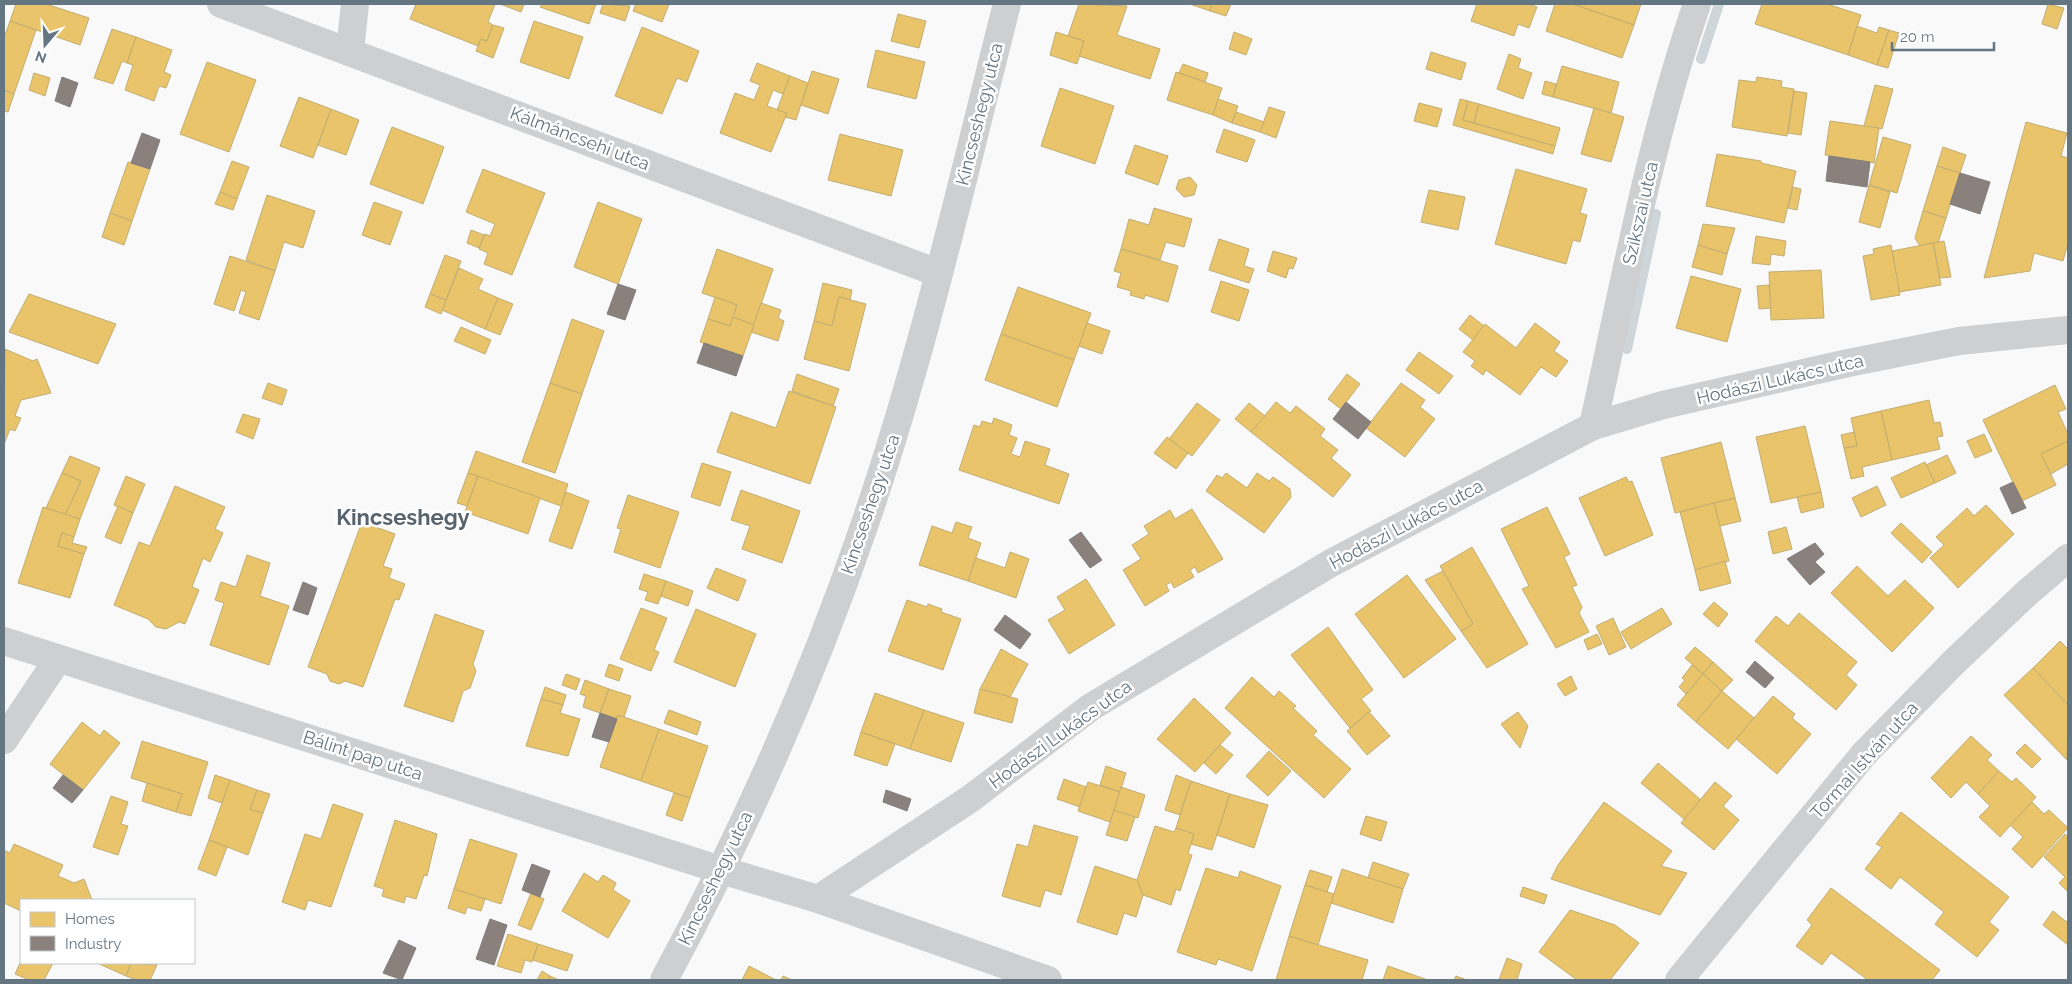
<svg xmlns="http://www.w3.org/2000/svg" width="2072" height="984" font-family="Raleway,sans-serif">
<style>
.homes{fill:#e9c46a;stroke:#c1ad72}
.industry{fill:#8a817c;stroke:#7f7e7e}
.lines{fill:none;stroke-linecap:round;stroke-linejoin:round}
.stream{stroke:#ced6d9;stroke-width:10}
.minor{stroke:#cecfd0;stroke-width:28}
.labels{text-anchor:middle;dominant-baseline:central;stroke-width:5;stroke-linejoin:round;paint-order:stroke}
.street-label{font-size:18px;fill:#657683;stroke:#fff}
.district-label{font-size:22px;font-weight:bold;fill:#57646e;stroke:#fff}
</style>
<rect width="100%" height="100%" fill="#f9f9f9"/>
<g class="homes">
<polygon points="16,4 46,4 89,18 80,45 10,21"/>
<polygon points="416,4 495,4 488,22 493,25 487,41 481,39 478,46 410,19"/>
<polygon points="500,4 524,4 521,12"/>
<polygon points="542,4 596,4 589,24 540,7"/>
<polygon points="603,4 630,6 625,21 600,13"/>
<polygon points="636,4 669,4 662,22 633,11"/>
<polygon points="1079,4 1127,6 1117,35 1160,49 1150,79 1079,56 1084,41 1068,36"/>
<polygon points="1190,4 1212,4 1210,11"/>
<polygon points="1212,4 1231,4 1226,16 1210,11"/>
<polygon points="1477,4 1528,4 1537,7 1529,28 1518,24 1514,36 1471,21"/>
<polygon points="1555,4 1573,4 1634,25 1622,58 1546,31"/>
<polygon points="1573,4 1641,4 1634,25"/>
<polygon points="1762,4 1827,4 1861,15 1848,55 1755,24"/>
<polygon points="2048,4 2064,8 2057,29 2042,24"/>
<polygon points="898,14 926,21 919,48 891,41"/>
<polygon points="10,21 36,30 14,94 4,90 4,38"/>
<polygon points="534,21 583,37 569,79 520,62"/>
<polygon points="493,25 504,28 493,58 476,51 481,39 487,41"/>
<polygon points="1857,26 1877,33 1879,27 1889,30 1877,65 1848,55"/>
<polygon points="642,27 699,51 687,82 677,78 662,114 615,96"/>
<polygon points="112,29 136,37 127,63 122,61 113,84 94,78"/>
<polygon points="1889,30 1899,33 1888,68 1877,65"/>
<polygon points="1056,32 1084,41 1077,64 1050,55"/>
<polygon points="1234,32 1252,39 1246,55 1229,49"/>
<polygon points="136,37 172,50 164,72 171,75 166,88 159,86 154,101 125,90 133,65 127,63"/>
<polygon points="876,50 925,62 916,99 867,87"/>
<polygon points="1431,52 1466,63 1461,80 1426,69"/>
<polygon points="1509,54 1521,59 1518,68 1532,73 1523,99 1497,89"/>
<polygon points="207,62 256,80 229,152 180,134"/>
<polygon points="757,63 790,76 783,94 773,90 767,106 787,113 771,152 720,133 735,93 754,100 760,85 750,81"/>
<polygon points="1183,64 1208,73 1205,82 1179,73"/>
<polygon points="1562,66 1619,82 1611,113 1553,97"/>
<polygon points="812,71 839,79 828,114 801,105"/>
<polygon points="1176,72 1222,88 1213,115 1167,100"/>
<polygon points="34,73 50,78 45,96 29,90"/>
<polygon points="790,76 808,83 796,120 785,117 787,113 777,110"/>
<polygon points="1757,77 1782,81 1781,87 1794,89 1787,136 1732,127 1739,80 1756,82"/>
<polygon points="1545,81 1556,84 1553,97 1542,94"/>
<polygon points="1875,85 1893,89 1882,129 1864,126"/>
<polygon points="1060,88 1114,106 1095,164 1041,146"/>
<polygon points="4,90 14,94 8,112 4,111"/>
<polygon points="1794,91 1807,93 1801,135 1788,133"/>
<polygon points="299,97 331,109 313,158 280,146"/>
<polygon points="1218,99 1238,106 1232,123 1213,115"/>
<polygon points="1460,99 1468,101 1463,120 1555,146 1553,154 1453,125"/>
<polygon points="1468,101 1479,104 1474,123 1463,120"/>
<polygon points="1419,103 1442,109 1437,127 1414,121"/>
<polygon points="1479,104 1560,128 1555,146 1474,123"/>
<polygon points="1269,107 1285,112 1276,138 1260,132"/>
<polygon points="1594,108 1624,117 1611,162 1581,154"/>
<polygon points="331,109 359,120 346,155 318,145"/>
<polygon points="1236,112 1264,122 1260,132 1232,123"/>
<polygon points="1830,121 1879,128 1874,163 1825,155"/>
<polygon points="2026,122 2067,133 2061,156 2068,158 2068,243 2063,261 2034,253 2030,271 1984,278"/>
<polygon points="392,127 444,147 423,204 370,184"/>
<polygon points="1224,129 1255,140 1247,162 1216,152"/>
<polygon points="840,134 903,150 891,196 828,180"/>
<polygon points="1883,137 1911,145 1897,193 1869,185"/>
<polygon points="1135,145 1168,156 1158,185 1125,173"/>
<polygon points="1943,147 1966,155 1960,173 1937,166"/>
<polygon points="1717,154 1761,161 1761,163 1796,171 1784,223 1706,206"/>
<polygon points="232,161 249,167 237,199 220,192"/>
<polygon points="128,162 150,169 132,221 110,213"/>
<polygon points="1937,166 1960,173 1946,218 1923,211"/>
<polygon points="483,169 545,193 512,275 484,264 488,253 479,249 485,234 490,236 495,224 466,212"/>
<polygon points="1516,169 1587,189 1580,213 1587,215 1580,242 1573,240 1566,264 1495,244"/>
<polygon points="1190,177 1197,185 1194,195 1184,197 1176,189 1179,180"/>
<polygon points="1869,185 1890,192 1880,228 1859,222"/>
<polygon points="1793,187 1801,189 1797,210 1788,208"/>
<polygon points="1429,190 1465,197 1458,230 1421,222"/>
<polygon points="220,192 237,199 233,210 215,204"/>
<polygon points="267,195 315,211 303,248 284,242 275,271 246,260"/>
<polygon points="374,202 402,212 390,245 362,235"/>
<polygon points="598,202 642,219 618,284 574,267"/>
<polygon points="1154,208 1192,219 1184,247 1166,242 1160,260 1121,249 1129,219 1149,225"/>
<polygon points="1923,211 1946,218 1938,243 1920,246 1915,238"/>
<polygon points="110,213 132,221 124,245 102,237"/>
<polygon points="1703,224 1735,228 1727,254 1698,245"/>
<polygon points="471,230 484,235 479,248 467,243"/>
<polygon points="1756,236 1786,241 1784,256 1771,254 1770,265 1752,263"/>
<polygon points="1219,239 1249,249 1244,266 1254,269 1249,283 1209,270"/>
<polygon points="1944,241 1951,277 1940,278 1933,243"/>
<polygon points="1933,243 1941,285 1899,292 1892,251"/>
<polygon points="1698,245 1727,254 1722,275 1692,267"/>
<polygon points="1891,245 1900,295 1871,300 1863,256 1874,254 1873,249"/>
<polygon points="717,249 773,269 754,325 733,317 737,305 702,293"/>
<polygon points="1121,249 1178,266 1168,302 1145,295 1144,299 1130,295 1131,291 1117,287 1121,273 1114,271"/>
<polygon points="1273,251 1297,258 1293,269 1289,268 1286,278 1267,271"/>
<polygon points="445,255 461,261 446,300 430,294"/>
<polygon points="230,256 275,271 259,320 239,313 246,292 241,290 234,311 214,304"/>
<polygon points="459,268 483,279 478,289 498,298 485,329 442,310"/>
<polygon points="1821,270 1824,318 1771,320 1769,272"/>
<polygon points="1691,276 1741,289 1727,342 1676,328"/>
<polygon points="1221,281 1249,290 1239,321 1211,312"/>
<polygon points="823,283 852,290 850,300 839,297 832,326 814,321"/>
<polygon points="1769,285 1771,308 1759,309 1757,286"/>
<polygon points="1018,287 1091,313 1074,360 1001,334"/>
<polygon points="29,294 116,324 98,364 9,332"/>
<polygon points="430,294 446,300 441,314 425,307"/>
<polygon points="715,297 737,305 730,326 708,319"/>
<polygon points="839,297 866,304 849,371 804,359 814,321 832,326"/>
<polygon points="498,298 513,304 500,335 485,329"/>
<polygon points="761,303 781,310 778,318 784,321 778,341 751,332"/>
<polygon points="1470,315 1484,326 1473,340 1459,329"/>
<polygon points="733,317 754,325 743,356 700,342 708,319 730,326"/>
<polygon points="572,319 604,331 582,394 550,383"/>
<polygon points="1087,323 1110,331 1102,354 1079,346"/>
<polygon points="1535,323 1560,342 1554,351 1568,361 1556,377 1541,367 1520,395 1486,370 1483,375 1471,366 1475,361 1463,352 1485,324 1516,348"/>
<polygon points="461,327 491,340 485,354 454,341"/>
<polygon points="1001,334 1074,360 1057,407 985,380"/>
<polygon points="5,349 33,361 37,359 51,393 21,400 15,416 21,418 15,431 10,429 4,444"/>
<polygon points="1419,352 1453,376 1439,394 1406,370"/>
<polygon points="797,374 839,389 833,406 792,391"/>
<polygon points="1347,374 1360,384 1341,409 1328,399"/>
<polygon points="268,383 287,390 282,405 262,398"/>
<polygon points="550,383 582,394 555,473 522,462"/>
<polygon points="1401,383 1425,400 1420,407 1435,419 1405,457 1366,428"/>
<polygon points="2055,385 2066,409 2058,412 2068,434 2068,441 2041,454 2056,485 2022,501 1983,420"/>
<polygon points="789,391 836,407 810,484 717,452 731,412 776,428"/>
<polygon points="1929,400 1934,423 1940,422 1943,436 1937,437 1940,449 1892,460 1881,411"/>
<polygon points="1276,402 1290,413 1296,406 1325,429 1320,436 1338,450 1331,458 1351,475 1333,497 1251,432"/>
<polygon points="1197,403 1220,420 1192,456 1169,439"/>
<polygon points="1249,403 1265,416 1251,432 1235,419"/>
<polygon points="1881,411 1892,460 1862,467 1864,476 1851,479 1844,448 1857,446 1851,418"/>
<polygon points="243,414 260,419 253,439 236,432"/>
<polygon points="994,418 1012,425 1009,435 1017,438 1011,454 1020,457 1025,441 1050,449 1045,465 1069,474 1059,504 959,470 974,425 980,427 982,421 992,424"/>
<polygon points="1805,426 1821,492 1771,503 1756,437"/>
<polygon points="1854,432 1857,446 1844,448 1841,435"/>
<polygon points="1984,434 1992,451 1975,458 1967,441"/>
<polygon points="1167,437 1188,453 1176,469 1154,453"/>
<polygon points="2068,441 2068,464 2051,474 2041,454"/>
<polygon points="1721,442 1735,498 1675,513 1661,458"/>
<polygon points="476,451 568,484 561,506 468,473"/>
<polygon points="1947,455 1956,473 1935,483 1926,465"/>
<polygon points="70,456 100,468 80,519 65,515 81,481 62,473"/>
<polygon points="1925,462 1935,483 1901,498 1891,478"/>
<polygon points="702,463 731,472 720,506 691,497"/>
<polygon points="62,473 81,481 65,515 46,508"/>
<polygon points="468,473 478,476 467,506 457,503"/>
<polygon points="1226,473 1247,488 1257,473 1269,481 1273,477 1290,489 1291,497 1264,533 1206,491 1217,475 1222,478"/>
<polygon points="126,476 145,484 133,513 114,505"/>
<polygon points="478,476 540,498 528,534 465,512"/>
<polygon points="1626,477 1629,482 1632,481 1653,535 1605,556 1579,498"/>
<polygon points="175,486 225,507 215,529 223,533 210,562 203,558 192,587 199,590 185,624 179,622 166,629 156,627 148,619 114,605 139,542 150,546"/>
<polygon points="1877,486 1886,505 1861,517 1852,498"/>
<polygon points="741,490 800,511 782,563 742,549 750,526 731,520"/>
<polygon points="566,492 589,501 572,549 549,541"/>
<polygon points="1821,492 1824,507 1801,513 1797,497"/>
<polygon points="628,495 679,512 660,568 614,552 621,529 617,528"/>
<polygon points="1735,498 1741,521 1720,526 1714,503"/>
<polygon points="1714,503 1729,561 1695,570 1680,512"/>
<polygon points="1986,505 2014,534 1958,588 1930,558 1944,545 1936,537 1967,508 1974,516"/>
<polygon points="118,506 133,513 121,544 105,537"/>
<polygon points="43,507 80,519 74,537 62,533 58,546 84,554 70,598 18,583"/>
<polygon points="1547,507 1570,554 1564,557 1577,585 1572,587 1582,607 1579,613 1589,632 1556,648 1522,589 1529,586 1501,529"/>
<polygon points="1192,509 1223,559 1198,573 1195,567 1190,570 1194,577 1174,588 1171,582 1166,585 1169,591 1145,606 1123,570 1141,559 1132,545 1149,534 1144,526 1170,510 1175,519"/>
<polygon points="362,522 395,534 383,566 392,569 389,578 405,584 399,600 395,599 363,687 345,681 339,684 330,681 327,674 308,667"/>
<polygon points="956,522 972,527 968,538 981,543 968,581 919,565 932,526 952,533"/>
<polygon points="1901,523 1932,552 1922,563 1891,533"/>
<polygon points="1786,527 1792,549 1773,554 1768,532"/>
<polygon points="62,533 74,537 72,543 87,547 84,554 58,546"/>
<polygon points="1472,547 1528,644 1487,668 1461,631 1473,624 1440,566"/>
<polygon points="1010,552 1029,559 1016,598 968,581 976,558 1005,568"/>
<polygon points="247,555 270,563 260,596 289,606 269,665 210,645 224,603 215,600 221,582 236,587"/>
<polygon points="1725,561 1731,583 1700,591 1695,570"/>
<polygon points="1857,566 1888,596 1905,580 1934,608 1892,652 1831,593"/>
<polygon points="716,568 746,580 738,601 707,588"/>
<polygon points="1443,571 1473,624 1461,631 1425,580"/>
<polygon points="644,574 666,581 658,604 645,600 648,592 639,589"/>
<polygon points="1407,575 1456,639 1404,678 1355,614"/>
<polygon points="1086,579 1115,625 1069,654 1048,620 1065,610 1057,597"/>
<polygon points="666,581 693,591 688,606 661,596"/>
<polygon points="907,600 927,607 928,604 942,609 941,612 961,619 943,670 888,651"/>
<polygon points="1714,602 1728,614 1718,627 1703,614"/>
<polygon points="641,608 667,618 654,650 659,652 651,671 620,659"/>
<polygon points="1662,608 1672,624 1631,649 1621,632"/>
<polygon points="696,609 756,634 735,687 674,662"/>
<polygon points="1799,613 1857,662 1846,675 1857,685 1836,710 1755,641 1776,616 1788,626"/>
<polygon points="435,614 484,631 473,664 476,671 470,688 463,691 453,722 404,706"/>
<polygon points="1613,618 1626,647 1609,655 1596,626"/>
<polygon points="1328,627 1373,690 1361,699 1371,711 1350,728 1291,655"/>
<polygon points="1597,634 1602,644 1588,650 1584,640"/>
<polygon points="2060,641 2068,649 2068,705 2033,668"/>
<polygon points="1695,647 1713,662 1703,674 1685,658"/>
<polygon points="1001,649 1028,664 1010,697 980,689"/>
<polygon points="1713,662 1733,680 1722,691 1703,674"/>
<polygon points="609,664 623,669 619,681 605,676"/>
<polygon points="1692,665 1703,674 1686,694 1679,687 1685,680 1682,678"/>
<polygon points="2033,668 2068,705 2067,760 2004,695"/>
<polygon points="566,674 580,679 576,690 562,685"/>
<polygon points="1703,674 1722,691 1696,722 1677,705"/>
<polygon points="1571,676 1577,689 1565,696 1557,684"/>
<polygon points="1252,677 1274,697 1279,691 1296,706 1293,708 1317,731 1313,735 1351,769 1324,798 1225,708"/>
<polygon points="585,680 609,689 600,713 583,707 586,696 580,694"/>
<polygon points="545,687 566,695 563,705 541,699"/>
<polygon points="609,689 631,696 624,717 618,715 617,719 600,713"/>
<polygon points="980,689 1018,699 1012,723 974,713"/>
<polygon points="1722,691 1754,718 1728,749 1696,722"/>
<polygon points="875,693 924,710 910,749 861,732"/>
<polygon points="1773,696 1795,714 1792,718 1811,734 1777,774 1736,739"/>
<polygon points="1194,698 1231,733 1195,772 1157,739"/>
<polygon points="541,699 563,705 560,713 580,719 568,756 526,746"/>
<polygon points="669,710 701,722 697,735 664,723"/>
<polygon points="924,710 964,723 951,762 910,749"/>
<polygon points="1369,712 1390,736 1367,755 1347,731"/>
<polygon points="1518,712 1528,726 1520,748 1501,724"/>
<polygon points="618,715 659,729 641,781 600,767"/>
<polygon points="82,722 100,736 104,730 120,743 83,790 50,764"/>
<polygon points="659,729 708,746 690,798 641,781"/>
<polygon points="861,732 895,744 887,766 854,755"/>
<polygon points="1971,736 1992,755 1987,760 1999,771 1978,794 1966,782 1951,798 1931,778"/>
<polygon points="142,741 208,762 191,816 176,812 182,794 131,778"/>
<polygon points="2025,744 2041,759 2032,768 2016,753"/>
<polygon points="1220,745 1233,755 1216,774 1204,763"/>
<polygon points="1269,751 1291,771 1268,796 1246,776"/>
<polygon points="1658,763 1701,800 1684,819 1641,783"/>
<polygon points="1106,766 1126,773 1120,792 1100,785"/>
<polygon points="1999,771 2012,782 2016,778 2036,797 2000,837 1979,817 1990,806 1978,794"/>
<polygon points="215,775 230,780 222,803 208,798"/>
<polygon points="1176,775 1191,781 1180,815 1165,810"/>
<polygon points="1064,779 1086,787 1080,807 1057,799"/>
<polygon points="230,780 257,790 250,809 263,813 248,855 209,840"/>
<polygon points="1191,781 1230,794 1212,850 1191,844 1194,834 1176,828"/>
<polygon points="1088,782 1120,792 1110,822 1078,811"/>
<polygon points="1715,782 1732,796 1723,806 1739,820 1714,850 1681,823"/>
<polygon points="147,783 182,794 176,812 142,801"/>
<polygon points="1121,787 1145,795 1138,818 1114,810"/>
<polygon points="257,790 270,794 263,813 250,809"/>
<polygon points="674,793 690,798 682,821 666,815"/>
<polygon points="1230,794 1268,805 1254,848 1217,835"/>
<polygon points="111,796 128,802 121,824 128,826 118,855 93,847"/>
<polygon points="1604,802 1672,851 1661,866 1687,873 1660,915 1551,879 1558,865"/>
<polygon points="2032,802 2044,814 2049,810 2068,828 2032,868 2012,849 2023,837 2010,825"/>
<polygon points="333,804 363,814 331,907 308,900 305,910 282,902 305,834 321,839"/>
<polygon points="1114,810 1135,817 1127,841 1106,835"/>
<polygon points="1901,812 2009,897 1989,922 1999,930 1977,957 1935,924 1944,912 1900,877 1891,889 1865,869 1882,847 1876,844"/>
<polygon points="1366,816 1387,822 1381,841 1360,834"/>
<polygon points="395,820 437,834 427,876 424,875 416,899 406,896 404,903 382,896 384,889 374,886"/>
<polygon points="1034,825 1078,837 1061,895 1045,890 1040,907 1002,896 1017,844 1028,847"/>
<polygon points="1155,826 1174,832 1176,828 1194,834 1188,854 1192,855 1180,891 1176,889 1171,905 1143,895 1137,880"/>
<polygon points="2065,834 2068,837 2068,892 2059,883 2065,877 2044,857"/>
<polygon points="470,839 517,854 501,904 454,889"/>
<polygon points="209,840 227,847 216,876 198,869"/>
<polygon points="14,844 63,865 58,876 74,883 84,879 92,900 21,900 21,911 4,903 4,850 10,853"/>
<polygon points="1373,862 1409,874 1403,889 1368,878"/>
<polygon points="1095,866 1137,880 1143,895 1136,917 1124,913 1117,935 1077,922"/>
<polygon points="1206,868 1238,878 1240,871 1281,886 1252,971 1218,959 1216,965 1177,952"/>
<polygon points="1342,869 1403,889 1393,923 1331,903"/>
<polygon points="1310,870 1332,877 1327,892 1305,885"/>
<polygon points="584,873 598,882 603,875 616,883 613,890 630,901 608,938 562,911"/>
<polygon points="1305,885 1334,894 1318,945 1289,936"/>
<polygon points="1523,887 1547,895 1544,904 1520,896"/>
<polygon points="1831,888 1940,970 1932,980 1868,980 1831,953 1822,965 1796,946 1812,925 1807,920"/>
<polygon points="454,889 485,899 481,911 467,907 465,914 448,908"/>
<polygon points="531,893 544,899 531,930 518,925"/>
<polygon points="1570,910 1615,925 1639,943 1610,980 1577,980 1539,952"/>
<polygon points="2053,911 2068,923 2068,945 2043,925"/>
<polygon points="508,934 538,944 532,962 525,960 521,973 497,966"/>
<polygon points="1289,936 1368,960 1362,980 1276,980"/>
<polygon points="538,944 573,955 567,971 533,960"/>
<polygon points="1507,958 1522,964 1517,980 1499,980"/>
<polygon points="21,961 21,963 53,963 44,980 29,980 15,974"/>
<polygon points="97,963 131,963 126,976"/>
<polygon points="131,963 157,965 150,980 137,980 126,976"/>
<polygon points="749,966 776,980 742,980"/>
<polygon points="1388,966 1428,980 1383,980"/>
<polygon points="542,971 550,976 548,980 537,980"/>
<polygon points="550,976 559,980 548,980"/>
<polygon points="783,976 792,980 781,980"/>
<polygon points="1456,976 1467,980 1454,980"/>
</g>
<g class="industry">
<polygon points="62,77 78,83 70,107 55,101"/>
<polygon points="142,133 160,140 150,169 131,163"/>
<polygon points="1829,156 1870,162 1867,187 1826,181"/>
<polygon points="1960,173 1990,182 1980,214 1950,204"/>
<polygon points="618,284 636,290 625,320 607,314"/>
<polygon points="704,343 743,356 736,376 697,363"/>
<polygon points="1346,402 1371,422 1358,439 1333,419"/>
<polygon points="2013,482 2026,508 2012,514 2000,488"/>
<polygon points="1081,532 1102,560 1090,568 1069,540"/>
<polygon points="1815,543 1824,554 1815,562 1825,572 1810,585 1787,559"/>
<polygon points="303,582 317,588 308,615 293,610"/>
<polygon points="1005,615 1031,634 1020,649 994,630"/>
<polygon points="1755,661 1774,678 1765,688 1746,672"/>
<polygon points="600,713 617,719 609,742 592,737"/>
<polygon points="63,775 83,790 72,803 53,788"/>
<polygon points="886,790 911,799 907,811 883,802"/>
<polygon points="532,864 550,871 540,897 522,890"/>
<polygon points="490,919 507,925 494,965 476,959"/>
<polygon points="399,940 416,948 402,980 383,973"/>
</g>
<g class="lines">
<g class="stream">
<polyline points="1701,59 1719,4"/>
<polyline points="1627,349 1656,214"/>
</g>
<g class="minor">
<polyline points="221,4 938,273"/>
<polyline points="350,51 355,4"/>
<path d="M1593 426C1624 284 1650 141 1697 4"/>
<polyline points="4,641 721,870 818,899 1048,980"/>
<polyline points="4,740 58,659"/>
<polyline points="818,899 970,799 1091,707 1331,563 1593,426 1663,405 1848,363 1959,341 2068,330"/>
<path d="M664 980C741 837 809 686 862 532 922 360 962 180 1007 4"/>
<polyline points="1679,980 1864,754 1953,663 2028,592 2068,558"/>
</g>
</g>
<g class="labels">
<g class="street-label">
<text transform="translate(979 114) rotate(-76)">Kincseshegy utca</text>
<text transform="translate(580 138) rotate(21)">Kálmáncsehi utca</text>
<text transform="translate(1640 213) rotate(-77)">Szikszai utca</text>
<text transform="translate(1780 379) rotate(-13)">Hodászi Lukács utca</text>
<text transform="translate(870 504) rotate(-71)">Kincseshegy utca</text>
<text transform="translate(1406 524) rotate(-28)">Hodászi Lukács utca</text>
<text transform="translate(1060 734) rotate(-36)">Hodászi Lukács utca</text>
<text transform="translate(363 755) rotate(18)">Bálint pap utca</text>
<text transform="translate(1864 760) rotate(-48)">Tormai István utca</text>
<text transform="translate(715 878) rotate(-64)">Kincseshegy utca</text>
</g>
<g class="district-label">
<text x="403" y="517">Kincseshegy</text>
</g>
</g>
<rect width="2072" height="984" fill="none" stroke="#657683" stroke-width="10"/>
<rect x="20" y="899" width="175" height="65" fill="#ffffff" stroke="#c1c8cd"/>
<rect x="30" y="912" width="25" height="15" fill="#e9c46a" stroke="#c1c8cd"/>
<text x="65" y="924" font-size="15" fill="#657683">Homes</text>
<rect x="30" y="936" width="25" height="15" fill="#8a817c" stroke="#c1c8cd"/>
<text x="65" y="949" font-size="15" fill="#657683">Industry</text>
<g transform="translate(45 45) rotate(199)" stroke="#ffffff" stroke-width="4" paint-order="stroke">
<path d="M0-4L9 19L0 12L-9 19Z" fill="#657683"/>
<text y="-8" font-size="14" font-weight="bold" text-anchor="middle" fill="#657683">N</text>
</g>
<path d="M1892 42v8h102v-8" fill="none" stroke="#657683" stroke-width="2.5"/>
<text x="1900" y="42" font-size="15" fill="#657683" stroke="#ffffff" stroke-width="4" paint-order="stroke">20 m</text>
</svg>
